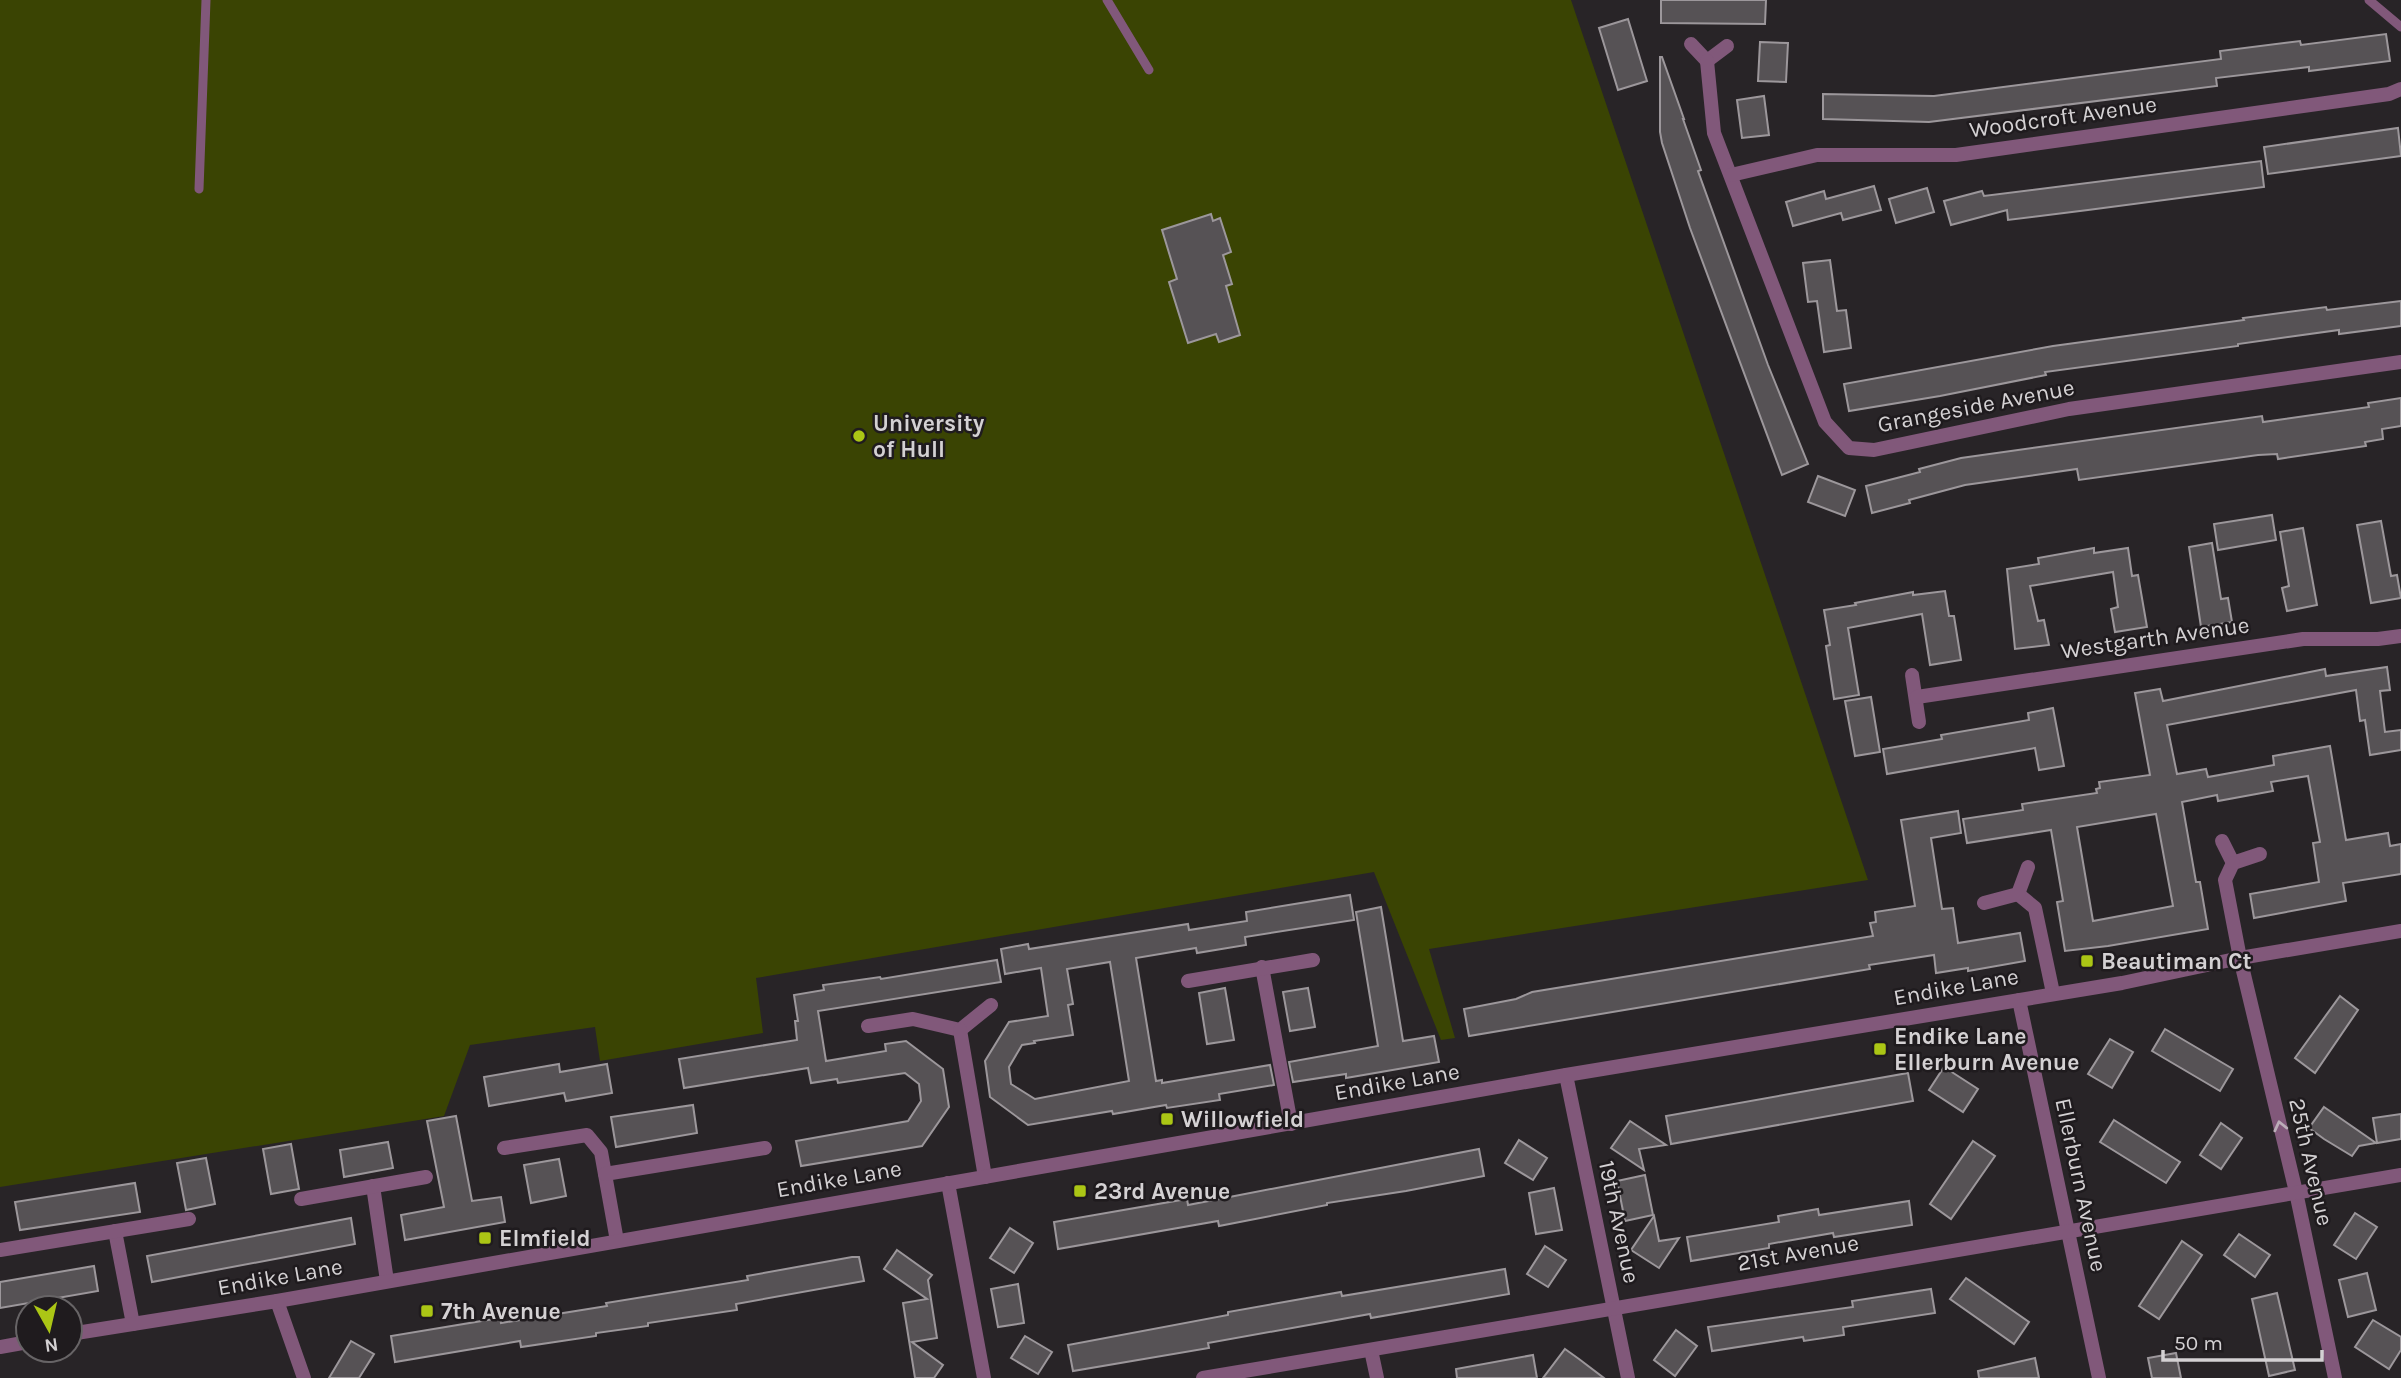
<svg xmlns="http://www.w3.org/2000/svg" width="2401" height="1378" font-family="Karla,sans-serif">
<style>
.green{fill:#3a4403}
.building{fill:#565255;stroke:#9c979b;stroke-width:2;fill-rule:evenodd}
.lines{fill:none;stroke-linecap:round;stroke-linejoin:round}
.service{stroke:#81587a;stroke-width:9}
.minor{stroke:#81587a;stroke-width:14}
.tertiary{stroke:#81587a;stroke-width:14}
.oneway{stroke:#bbadb8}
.poi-dot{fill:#abc615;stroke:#1f1b1e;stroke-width:2.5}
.labels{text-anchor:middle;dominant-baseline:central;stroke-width:5;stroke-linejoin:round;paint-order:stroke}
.street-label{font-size:23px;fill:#d4d1d3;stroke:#1f1b1e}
.poi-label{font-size:23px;font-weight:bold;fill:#d4d1d3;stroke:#1f1b1e;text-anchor:start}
</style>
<rect width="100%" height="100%" fill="#282427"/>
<polygon class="green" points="0,0 1571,0 1868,880 1429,949 1455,1038 1441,1040 1374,872 756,978 763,1033 600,1061 595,1027 470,1045 444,1116 0,1187"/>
<g class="building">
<polygon points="1661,0 1766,0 1765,24 1661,23"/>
<polygon points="1628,19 1647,81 1618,90 1599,28"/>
<polygon points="2386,34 2390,61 2309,71 2309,67 2216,78 2217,86 1929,122 1823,119 1823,94 1934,96 2221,59 2220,51 2300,41 2301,45"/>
<polygon points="1760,42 1788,43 1786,82 1758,81"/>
<polygon points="1660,57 1662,57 1684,119 1683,119 1701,170 1698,171 1768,365 1808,464 1782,475 1690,228 1662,143 1660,132"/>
<polygon points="1764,96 1769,135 1742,138 1737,100"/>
<polygon points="2398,128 2401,156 2268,174 2264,147"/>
<polygon points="2261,161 2264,187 2088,210 2008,220 2007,210 1951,225 1944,201 1982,191 1984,196"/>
<polygon points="1874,186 1881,210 1843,220 1841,213 1793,226 1786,202 1824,191 1826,199"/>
<polygon points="1927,188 1934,212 1896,223 1889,199"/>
<polygon points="1211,214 1213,221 1220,218 1231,252 1223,255 1232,284 1226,286 1240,335 1219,342 1216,334 1188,343 1169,282 1177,279 1162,230"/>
<polygon points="1830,260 1837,311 1846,310 1851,348 1824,352 1817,301 1808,302 1803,263"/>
<polygon points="2401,301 2401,326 2339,334 2339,330 2288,337 2238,344 2238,346 2045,372 2046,375 1940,396 1849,411 1844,384 2053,346 2244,320 2243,318 2326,307 2327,310"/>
<polygon points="2401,398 2401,426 2382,429 2383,439 2365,442 2366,446 2278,459 2277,454 2258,455 2079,480 2077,469 1965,485 1909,500 1910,503 1872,513 1866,486 1920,472 1919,469 1961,458 2262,416 2263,422 2369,407 2368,403"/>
<polygon points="1818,476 1855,490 1845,516 1808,502"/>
<polygon points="2272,515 2276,540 2218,550 2214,524"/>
<polygon points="2381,521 2391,576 2397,575 2401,598 2371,603 2357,525"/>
<polygon points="2303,528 2317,605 2287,611 2282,588 2289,586 2280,532"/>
<polygon points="2212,543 2221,599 2228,598 2232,622 2201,627 2189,547"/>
<polygon points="2094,548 2094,553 2128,548 2132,576 2138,575 2147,627 2115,632 2111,609 2118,607 2113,572 2030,586 2038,621 2044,620 2049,645 2015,649 2007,569 2039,564 2038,558"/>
<polygon points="1945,591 1949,616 1954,616 1961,660 1930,665 1922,614 1848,628 1859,695 1834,699 1826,646 1830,645 1824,610 1856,605 1855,603 1913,592 1913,595"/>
<path d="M2387 667 2390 690 2380 691 2385 732 2401 730V750L2370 755 2365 720 2360 721 2356 690 2167 725 2177 774 2206 769 2208 777 2274 765 2273 756 2330 746 2346 840 2388 833 2390 846 2401 844V874L2343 883 2346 901 2254 918 2250 894 2319 882 2313 843 2320 842 2308 776 2271 782 2273 791 2218 801 2217 795 2182 802 2196 882H2200L2208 929 2108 946 2065 951 2057 902 2063 901 2051 830 1967 843 1963 819 2023 810 2022 804 2097 793 2096 789 2100 788 2099 782 2150 775 2135 693 2160 689 2163 701 2325 669 2326 676ZM2156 814 2173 906 2093 921 2077 827Z"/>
<polygon points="1871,697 1880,752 1855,756 1845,701"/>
<polygon points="2053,708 2064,766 2039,770 2035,748 1887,774 1883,749 1942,739 1941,735 2029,720 2028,713"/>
<polygon points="1958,811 1961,833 1931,838 1942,909 1953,908 1958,943 2020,933 2025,961 1968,971 1968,968 1936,973 1934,955 1869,965 1870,969 1469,1036 1464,1009 1516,999 1532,992 1873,936 1870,923 1876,922 1875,912 1915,906 1901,820"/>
<path d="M1350 895 1354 920 1245 937 1246 945 1197 953 1196 948 1136 958 1156 1081 1162 1080V1083L1270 1065 1274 1085 1219 1094 1220 1100 1167 1108 1166 1105 1113 1114 1112 1111 1028 1125 990 1097 985 1061 1009 1022 1048 1016 1041 968 1005 974 1001 949 1028 944 1029 949 1188 924 1189 930 1247 921 1246 912ZM1110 962 1129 1081 1035 1099 1011 1084 1009 1067 1022 1045 1035 1043 1034 1041 1073 1035 1068 1005 1073 1004 1067 969Z"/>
<polygon points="1381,907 1403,1041 1434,1036 1439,1062 1346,1078 1346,1074 1293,1082 1289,1062 1378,1046 1356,912"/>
<polygon points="997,960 1001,982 818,1011 826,1061 886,1051 885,1044 906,1041 943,1069 949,1107 922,1146 801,1166 796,1141 908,1121 921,1101 919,1084 905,1073 838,1083 837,1079 811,1083 808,1068 684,1088 679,1059 797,1040 795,1021 798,1021 794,995 824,990 823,985 880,977 881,979"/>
<polygon points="1225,988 1234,1040 1207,1044 1199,993"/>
<polygon points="1308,988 1315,1027 1290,1031 1283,992"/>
<polygon points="2340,996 2358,1010 2315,1073 2295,1058"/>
<polygon points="2165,1029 2233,1069 2220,1091 2152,1051"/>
<polygon points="2110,1039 2133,1052 2112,1088 2088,1074"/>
<polygon points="559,1064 560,1072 607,1064 612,1093 566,1101 564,1093 489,1106 484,1077"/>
<polygon points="1944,1067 1978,1089 1963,1112 1929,1090"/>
<polygon points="1908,1073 1913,1101 1671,1144 1666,1116"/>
<polygon points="693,1105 697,1133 616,1147 611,1117"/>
<polygon points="2324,1107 2340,1118 2376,1143 2359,1146 2352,1156 2324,1139 2309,1128"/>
<polygon points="2401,1114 2401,1139 2377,1143 2373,1118"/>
<polygon points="456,1116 472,1201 501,1197 505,1222 405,1240 401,1215 444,1207 427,1121"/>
<polygon points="2114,1120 2180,1162 2166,1183 2100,1142"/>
<polygon points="1630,1121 1666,1145 1639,1149 1644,1170 1611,1148"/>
<polygon points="2221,1123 2242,1138 2221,1169 2200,1155"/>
<polygon points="1519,1140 1547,1158 1533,1180 1505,1163"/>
<polygon points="1973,1141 1995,1156 1951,1219 1930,1204"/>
<polygon points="388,1142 393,1168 344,1177 340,1150"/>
<polygon points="291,1144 299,1189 271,1194 263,1149"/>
<polygon points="1479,1149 1484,1176 1406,1191 1327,1203 1327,1205 1219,1226 1218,1221 1058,1249 1054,1222 1187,1199 1188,1205"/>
<polygon points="206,1158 215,1204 186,1210 177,1163"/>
<polygon points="559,1159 566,1196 531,1203 524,1165"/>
<polygon points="1645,1175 1653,1215 1625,1221 1617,1181"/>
<polygon points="135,1183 140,1212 20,1230 15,1202"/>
<polygon points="1554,1188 1562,1230 1536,1234 1529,1193"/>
<polygon points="1909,1201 1912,1225 1834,1237 1833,1233 1769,1244 1769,1248 1691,1261 1687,1237 1779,1222 1778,1216 1818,1209 1819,1215"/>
<polygon points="2355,1213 2377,1227 2356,1259 2334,1245"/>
<polygon points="1654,1216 1659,1241 1679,1238 1659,1268 1631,1250"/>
<polygon points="351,1218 355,1244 152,1282 147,1256"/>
<polygon points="1010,1228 1033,1243 1014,1273 990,1258"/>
<polygon points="2239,1234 2270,1255 2255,1277 2224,1255"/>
<polygon points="2182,1241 2202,1255 2159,1319 2139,1306"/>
<polygon points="1545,1246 1566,1260 1548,1287 1527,1274"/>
<polygon points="897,1250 932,1275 928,1280 937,1338 912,1342 943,1365 934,1378 915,1378 903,1303 927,1299 884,1269"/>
<polygon points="852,1257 859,1257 864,1281 736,1304 737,1310 648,1323 648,1326 596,1333 596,1336 521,1347 520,1341 395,1362 391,1336 500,1318 501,1323 607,1306 606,1303 748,1280 747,1276"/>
<polygon points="94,1266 98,1291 0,1308 0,1282"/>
<polygon points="1505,1269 1509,1294 1371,1318 1370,1314 1208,1343 1209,1348 1073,1371 1068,1345 1228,1315 1228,1312 1341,1292 1342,1296"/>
<polygon points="2367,1273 2376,1310 2348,1317 2339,1280"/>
<polygon points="1966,1278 2029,1322 2014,1344 1950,1299"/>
<polygon points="1018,1284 1024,1323 998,1327 991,1289"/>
<polygon points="1931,1289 1935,1313 1843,1327 1844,1335 1804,1341 1803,1337 1712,1351 1708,1327 1853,1307 1852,1301"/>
<polygon points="2277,1293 2295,1370 2269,1376 2252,1299"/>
<polygon points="2373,1320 2401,1337 2401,1350 2389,1369 2355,1347"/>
<polygon points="1676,1330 1697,1346 1675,1376 1654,1360"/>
<polygon points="1025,1336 1052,1352 1038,1374 1011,1358"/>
<polygon points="351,1341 374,1354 359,1378 329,1378"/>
<polygon points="1565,1349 1579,1359 1604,1378 1543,1378"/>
<polygon points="2176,1353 2181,1378 2152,1378 2148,1358"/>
<polygon points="1533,1355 1537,1378 1457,1378 1456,1369"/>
<polygon points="2035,1358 2039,1378 1979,1378 1978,1371"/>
</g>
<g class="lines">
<g class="service">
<polyline points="1107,0 1149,70"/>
<polyline points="2369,0 2401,27"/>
<polyline points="199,189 206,0"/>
</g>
<g class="minor">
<polyline points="1691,44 1707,61 1727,46"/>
<polyline points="1707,61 1714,133 1825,422 1849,448 1874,450 2069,409 2401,362"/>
<polyline points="1731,175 1817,155 1956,155 2389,94 2401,89"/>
<polyline points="1912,675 1919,722"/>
<polyline points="1917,697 2303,639 2378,639 2401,636"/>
<polyline points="2222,841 2233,863 2260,854"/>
<polyline points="2233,863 2225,880 2240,958 2296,1192 2335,1378"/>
<polyline points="2018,894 2035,908 2053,993"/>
<polyline points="1984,903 2018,894 2028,867"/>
<polyline points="1262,967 1291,1124"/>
<polyline points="1188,981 1313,960"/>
<polyline points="2019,1000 2099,1378"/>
<polyline points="868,1026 913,1019 960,1030 991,1005"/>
<polyline points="960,1030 985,1177"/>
<polyline points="1566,1075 1628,1378"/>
<polyline points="504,1148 587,1135 601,1152 617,1241"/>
<polyline points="605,1174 765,1148"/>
<polyline points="948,1183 984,1378"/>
<polyline points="373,1186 387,1281"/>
<polyline points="301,1199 426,1177"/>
<polyline points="115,1231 133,1324"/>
<polyline points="0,1250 189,1219"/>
<polyline points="277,1301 304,1378"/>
<polyline points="1371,1350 1377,1378"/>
<polyline points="1203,1378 2401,1175"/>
</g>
<g class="tertiary">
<polyline points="70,1334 277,1301 1566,1075 2122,983 2240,958 2401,931"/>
<polyline points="0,1347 28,1342"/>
</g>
</g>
<defs><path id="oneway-chevron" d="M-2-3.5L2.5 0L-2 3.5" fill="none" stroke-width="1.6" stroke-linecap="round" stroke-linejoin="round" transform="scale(1.75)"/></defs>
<use class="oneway" href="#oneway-chevron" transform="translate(2280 1126) rotate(-103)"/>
<g class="poi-dot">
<circle cx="859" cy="436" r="7"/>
<rect x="2080" y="954" width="14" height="14" rx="3.5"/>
<rect x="1873" y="1042" width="14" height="14" rx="3.5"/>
<rect x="1160" y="1112" width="14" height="14" rx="3.5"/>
<rect x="1073" y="1184" width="14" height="14" rx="3.5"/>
<rect x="478" y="1231" width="14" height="14" rx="3.5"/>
<rect x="420" y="1304" width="14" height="14" rx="3.5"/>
</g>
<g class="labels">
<g class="street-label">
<text transform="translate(2063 117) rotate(-8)">Woodcroft Avenue</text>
<text transform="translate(1976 406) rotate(-11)">Grangeside Avenue</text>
<text transform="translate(2155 638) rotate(-8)">Westgarth Avenue</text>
<text transform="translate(1956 987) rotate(-10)">Endike Lane</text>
<text transform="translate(1397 1082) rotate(-10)">Endike Lane</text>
<text transform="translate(2311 1162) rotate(77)">25th Avenue</text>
<text transform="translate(839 1179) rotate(-10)">Endike Lane</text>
<text transform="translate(2081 1185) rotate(78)">Ellerburn Avenue</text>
<text transform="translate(1619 1222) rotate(78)">19th Avenue</text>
<text transform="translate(1798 1253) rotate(-10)">21st Avenue</text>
<text transform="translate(280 1277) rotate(-10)">Endike Lane</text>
</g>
<g class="poi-label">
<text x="873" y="423">University<tspan x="873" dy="26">of Hull</tspan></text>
<text x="2101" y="961">Beautiman Ct</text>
<text x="1894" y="1036">Endike Lane<tspan x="1894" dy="26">Ellerburn Avenue</tspan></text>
<text x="1181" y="1119">Willowfield</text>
<text x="1094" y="1191">23rd Avenue</text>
<text x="499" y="1238">Elmfield</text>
<text x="441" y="1311">7th Avenue</text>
</g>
</g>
<g transform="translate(49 1329) rotate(172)"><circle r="33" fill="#1f1b1e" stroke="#676466" stroke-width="2"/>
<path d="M0-5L12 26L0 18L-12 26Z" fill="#abc615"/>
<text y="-10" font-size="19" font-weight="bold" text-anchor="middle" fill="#d4d1d3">N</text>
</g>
<path d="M2163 1350v10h159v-10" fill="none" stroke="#d4d1d3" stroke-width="3.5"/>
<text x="2174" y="1350" font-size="21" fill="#d4d1d3" stroke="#1f1b1e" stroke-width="5" paint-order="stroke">50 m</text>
</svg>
